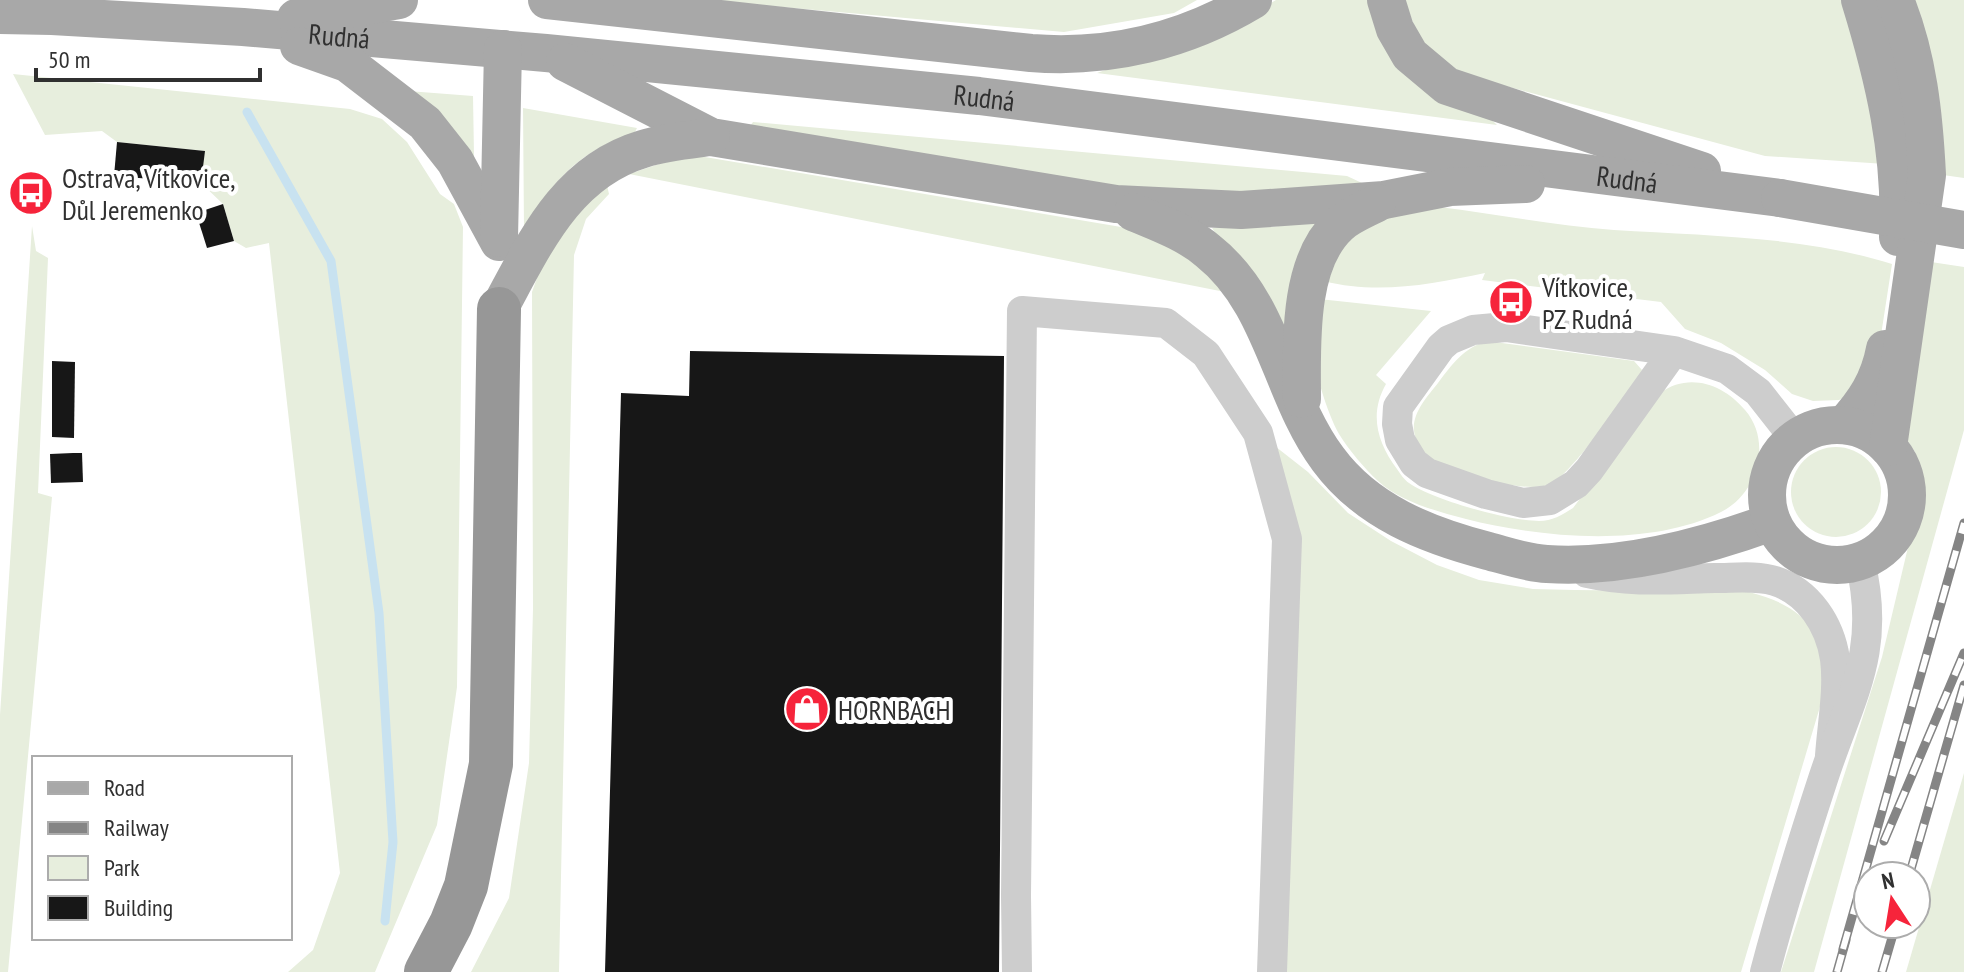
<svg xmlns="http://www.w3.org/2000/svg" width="1964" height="972" font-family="'PT Sans Narrow',sans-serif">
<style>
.green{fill:#e7eedd}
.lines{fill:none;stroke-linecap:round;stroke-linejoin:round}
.stream{stroke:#c8e2f0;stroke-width:9}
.building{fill:#171717}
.minor{stroke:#cdcdcd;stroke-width:30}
.major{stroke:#a8a8a8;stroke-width:38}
.highway{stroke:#979797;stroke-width:44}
.rail-casing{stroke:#858585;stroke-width:9}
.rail{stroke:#fff;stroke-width:6;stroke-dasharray:18;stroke-linecap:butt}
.major-bridge{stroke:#a8a8a8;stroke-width:38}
.labels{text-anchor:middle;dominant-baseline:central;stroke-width:8;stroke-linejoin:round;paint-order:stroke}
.street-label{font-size:28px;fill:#303030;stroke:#fff}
.poi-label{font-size:28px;fill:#303030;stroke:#fff;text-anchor:start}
</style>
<rect width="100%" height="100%" fill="#fff"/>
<g class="green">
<polygon points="704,0 1197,0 1174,13 1064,32"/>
<polygon points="1276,0 1371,0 1497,125 1097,73 1144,56 1210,38"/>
<polygon points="1403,0 1846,0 1885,164 1765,156 1461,74 1423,45"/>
<polygon points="1913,0 1964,0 1964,178 1943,175"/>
<polygon points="13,74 350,109 382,119 407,142 440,194 454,204 463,227 457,687 437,825 375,972 288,972 313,950 340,873 269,243 246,248 234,241 223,204 201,183 204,151 117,142 102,131 45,135"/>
<polygon points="408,91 473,96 474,156 462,154"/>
<path d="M523 108 637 128 633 136C624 139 612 141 603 146 567 164 543 196 524 230Z"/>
<polygon points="753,122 1347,176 1362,183 1191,197 748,129"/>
<polygon points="699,156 1127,228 1179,246 1225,292 629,174 662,163"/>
<polygon points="606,181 609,194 586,219 574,255 559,972 471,972 509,898 529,763 533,609 532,292 548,247"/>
<path d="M1439 207C1497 214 1556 226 1614 230 1707 236 1803 236 1892 264L1877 361 1860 389 1839 400 1813 401 1792 394 1765 370 1721 343 1685 329 1661 302 1482 280 1485 273C1433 284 1377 295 1324 281L1335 250 1363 225 1402 208Z"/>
<polygon points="1326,220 1287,339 1212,228 1271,227"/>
<polygon points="32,226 36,251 48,258 38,493 52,497 8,972 0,972 0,715"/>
<polygon points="1931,262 1964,267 1964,430 1814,972 1781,972 1882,657 1922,488 1915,452 1903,434"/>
<path d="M1319 299 1431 311 1376 375 1386 384C1369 414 1377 442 1397 469 1400 473 1404 480 1409 483 1433 500 1509 521 1539 521 1552 521 1562 515 1573 508L1660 393C1689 372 1723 384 1745 410 1773 442 1757 495 1721 512 1649 548 1541 538 1466 519 1436 511 1401 502 1378 481 1365 469 1348 449 1339 434 1327 413 1312 365 1313 341 1314 327 1317 313 1319 299Z"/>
<path d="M1487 341 1634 361 1642 370 1638 381C1620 403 1572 473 1551 484 1529 495 1448 473 1429 458 1422 453 1415 440 1414 431 1412 413 1427 397 1438 383 1452 364 1464 348 1487 341Z"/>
<path d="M1258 433 1308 472 1348 513 1391 541 1437 565 1479 580 1533 589 1575 590 1749 592C1811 608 1828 637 1822 700L1741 972H1278L1287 539Z"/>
<circle cx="1836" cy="492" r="45"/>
<polygon points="1964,773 1964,972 1906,972"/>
</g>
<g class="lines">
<polyline class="stream" points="247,112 331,261 379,613 393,842 385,921"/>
</g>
<g class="building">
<polygon points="117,142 205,151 201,183 114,176"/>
<polygon points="223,204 234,241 207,248 196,213"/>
<polygon points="690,351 1004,356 999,972 605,972 621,393 689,396"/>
<polygon points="52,361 75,362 74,438 52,437"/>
<polygon points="73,453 82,453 83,482 51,483 50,454"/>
</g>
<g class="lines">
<g class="minor">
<polyline points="1674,351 1589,470 1576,484 1550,500 1523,503 1486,494 1427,473 1414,463 1400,440 1397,424 1398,407 1441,347 1449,340 1473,330 1506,327 1674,351 1727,369 1758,392 1795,439"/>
<path d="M1587 573C1630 583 1672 579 1715 578 1734 578 1757 575 1775 581 1809 592 1830 625 1835 659 1839 690 1832 725 1830 756"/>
<polyline points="1017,972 1016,896 1022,311 1166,323 1206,354 1258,433 1287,539 1272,972"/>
<path d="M1765 972C1782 907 1802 843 1823 779 1850 696 1882 653 1860 561"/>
</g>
<g class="major">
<path d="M547 0 1031 53C1109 59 1185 41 1253 0"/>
<polyline points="1386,0 1395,29 1410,55 1447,86 1702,171"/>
<path d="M1860 0C1884 78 1902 154 1898 237"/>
<path id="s1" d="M0 15 52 16 243 27 546 53 979 96 1780 198"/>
<polyline points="296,18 399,0"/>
<polyline points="299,46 347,63 425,123 455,161 499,242"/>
<polyline points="565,62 711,137 1116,204 1241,210 1384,200 1450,187 1526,184"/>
<path d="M1133 212C1159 223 1187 233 1208 251 1274 303 1280 395 1328 459 1367 512 1427 535 1488 551 1507 556 1527 563 1547 564 1621 569 1703 547 1772 522"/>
<polyline points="499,238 503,49"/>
<path d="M499 309C535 243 566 172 643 149 665 142 688 140 711 137"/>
<path d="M1302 399C1302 346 1297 264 1339 225 1350 215 1364 210 1377 203"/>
<path d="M1844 425C1865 402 1879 381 1885 349"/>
<circle cx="1837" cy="495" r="70"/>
<path d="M1888 447 1927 175C1924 115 1918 56 1895 0"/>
</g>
<polyline class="highway" points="426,972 451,924 466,886 491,764 499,309"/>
<g class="rail-casing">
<g id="rail">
<polyline points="1884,841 1964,653"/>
<polyline points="1909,876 1964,685"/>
<polyline points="1843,949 1964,523"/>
<polyline points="1837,972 1846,940"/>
<polyline points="1882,972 1896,924"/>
</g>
</g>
<use href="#rail" class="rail"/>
<polyline class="major-bridge" points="1780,198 1964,230"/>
</g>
<defs>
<g id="bus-disc" transform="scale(2.3)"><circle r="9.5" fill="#f6243b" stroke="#fff"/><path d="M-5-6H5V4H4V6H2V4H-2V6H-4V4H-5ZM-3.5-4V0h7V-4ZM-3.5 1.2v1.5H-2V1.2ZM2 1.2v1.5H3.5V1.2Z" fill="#fff"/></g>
<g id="shop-disc" transform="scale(2.3)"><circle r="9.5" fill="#f6243b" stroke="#fff"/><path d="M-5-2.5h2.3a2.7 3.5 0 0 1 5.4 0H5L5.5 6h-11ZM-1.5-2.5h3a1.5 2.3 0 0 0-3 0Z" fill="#fff"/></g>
</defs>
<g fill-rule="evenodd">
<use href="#bus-disc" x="31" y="193"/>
<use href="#bus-disc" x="1511" y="302"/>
<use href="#shop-disc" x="807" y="709"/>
</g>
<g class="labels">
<g class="street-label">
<text stroke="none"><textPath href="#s1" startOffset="340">Rudná</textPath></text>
<text stroke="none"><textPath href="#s1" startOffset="988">Rudná</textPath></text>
<text stroke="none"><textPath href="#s1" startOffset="1636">Rudná</textPath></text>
</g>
<g class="poi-label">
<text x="62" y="177">Ostrava, Vítkovice,<tspan x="62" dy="32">Důl Jeremenko</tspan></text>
<text x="1542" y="286">Vítkovice,<tspan x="1542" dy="32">PZ Rudná</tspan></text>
<text x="838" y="709">HORNBACH</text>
</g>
</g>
<rect x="32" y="756" width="260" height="184" fill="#ffffff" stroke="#acacac" stroke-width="2"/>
<rect x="48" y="782" width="40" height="12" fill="#a8a8a8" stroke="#acacac" stroke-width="2"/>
<text x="104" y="796" font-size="24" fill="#303030">Road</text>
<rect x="48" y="822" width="40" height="12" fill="#858585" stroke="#acacac" stroke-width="2"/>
<text x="104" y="836" font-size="24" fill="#303030">Railway</text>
<rect x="48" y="856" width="40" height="24" fill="#e7eedd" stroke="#acacac" stroke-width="2"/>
<text x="104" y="876" font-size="24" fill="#303030">Park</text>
<rect x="48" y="896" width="40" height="24" fill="#171717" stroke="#acacac" stroke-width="2"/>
<text x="104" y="916" font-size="24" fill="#303030">Building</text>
<g transform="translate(1892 900) rotate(348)"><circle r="38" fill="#ffffff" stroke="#acacac" stroke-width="2"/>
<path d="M0-6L14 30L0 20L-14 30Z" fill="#f6243b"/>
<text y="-12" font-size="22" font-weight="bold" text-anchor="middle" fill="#303030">N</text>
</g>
<path d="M36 68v12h224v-12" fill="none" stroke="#303030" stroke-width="4"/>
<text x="48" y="68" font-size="24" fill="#303030" stroke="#ffffff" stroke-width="6" paint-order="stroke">50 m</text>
</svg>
